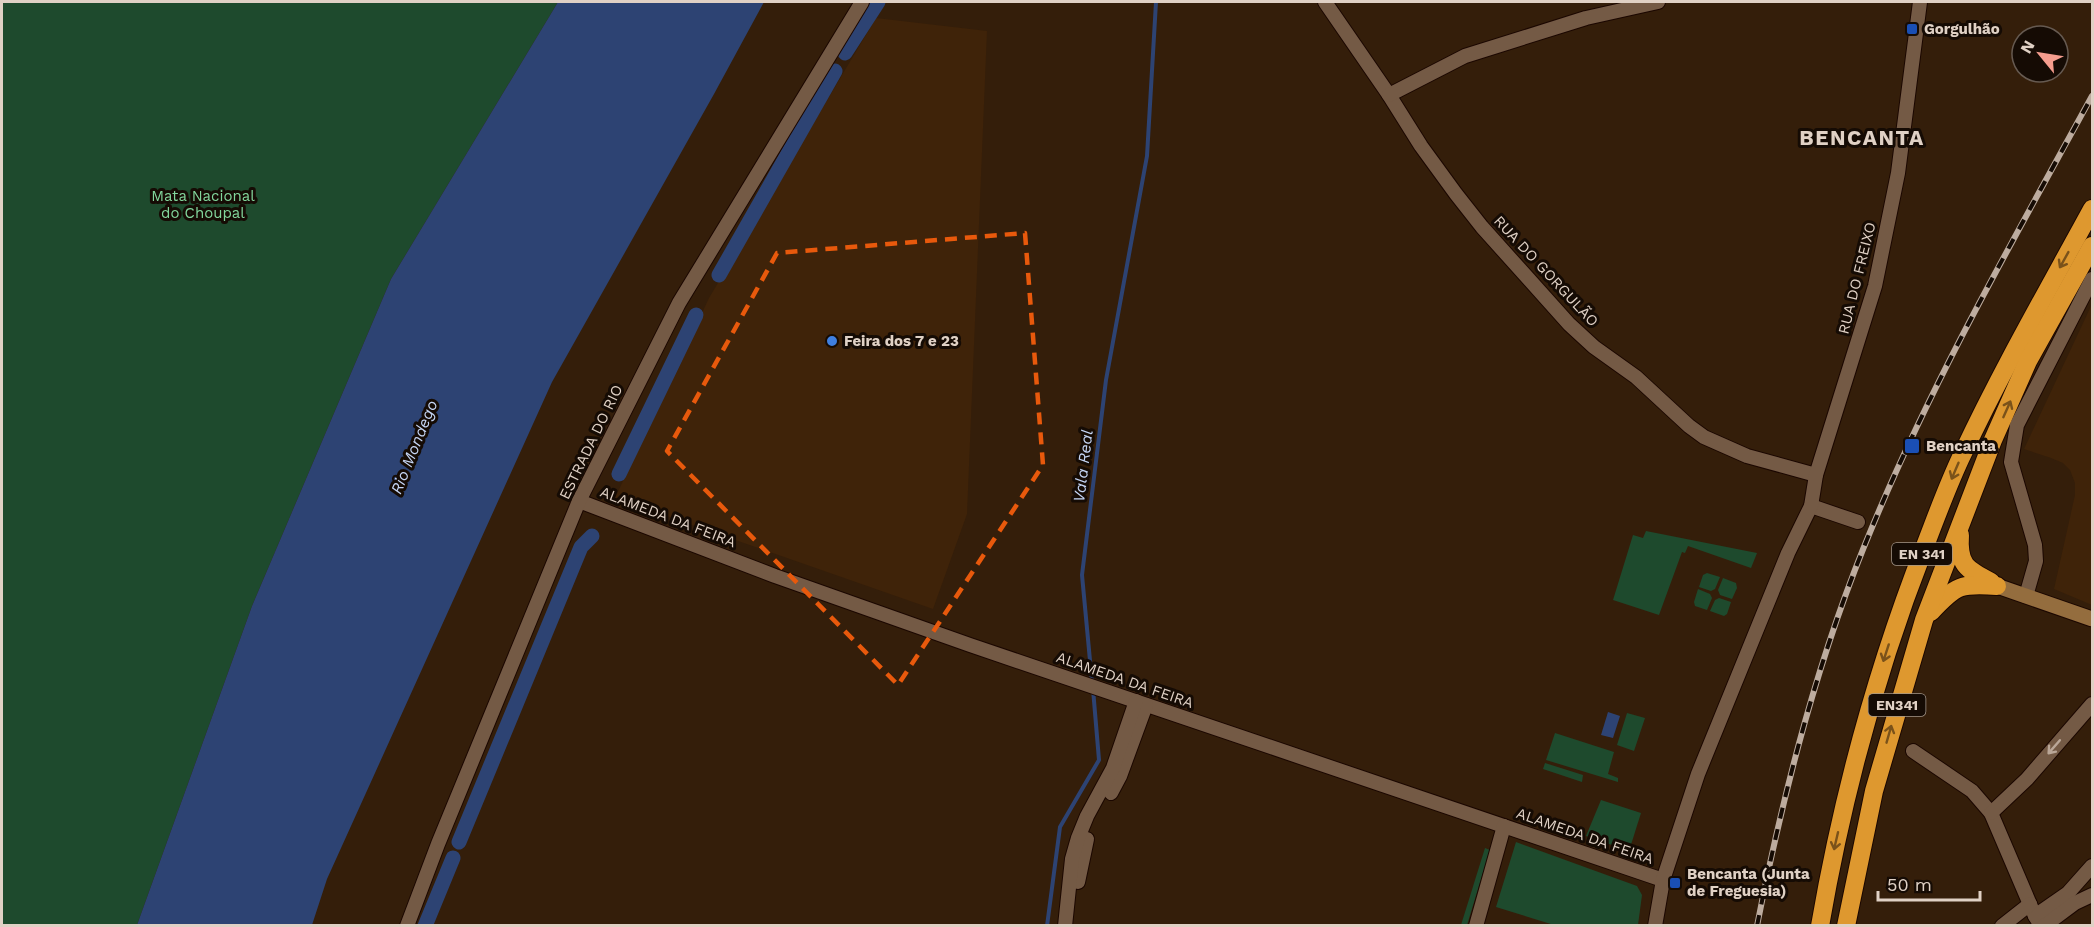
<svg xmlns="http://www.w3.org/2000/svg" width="2094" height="927" font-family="'Work Sans',sans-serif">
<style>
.built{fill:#3f2309}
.green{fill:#1e4a2d}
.water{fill:#2d4373}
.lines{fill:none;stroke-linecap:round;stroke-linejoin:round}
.stream{stroke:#2d4373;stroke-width:4}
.canal{stroke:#2d4373;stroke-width:15}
.street-casing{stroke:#1b0700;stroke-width:16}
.secondary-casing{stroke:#1b0700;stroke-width:17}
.highway-casing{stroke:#1b0700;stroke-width:20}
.street{stroke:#745a45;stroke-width:14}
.secondary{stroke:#946d3e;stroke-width:15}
.highway{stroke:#de982f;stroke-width:18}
.rail-casing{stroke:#bdac9f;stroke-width:6}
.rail{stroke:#150b04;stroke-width:4;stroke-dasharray:11;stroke-linecap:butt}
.oneway{stroke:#7a521a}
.oneway2{stroke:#baa798}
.marked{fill:none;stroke:#e8590c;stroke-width:4.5;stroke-dasharray:12 8;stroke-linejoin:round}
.transit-dot{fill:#1a4fb4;stroke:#150b04;stroke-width:2}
.shop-dot{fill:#3f7fe0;stroke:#150b04;stroke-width:2}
.labels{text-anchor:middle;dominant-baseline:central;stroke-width:6;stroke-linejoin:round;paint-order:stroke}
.shield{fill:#150b04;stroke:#a3968b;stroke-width:1.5}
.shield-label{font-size:14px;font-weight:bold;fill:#e0d1c5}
.poi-label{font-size:15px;font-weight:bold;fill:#e0d1c5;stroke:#150b04;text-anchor:start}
.park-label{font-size:15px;fill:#82d69c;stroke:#150b04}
.street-label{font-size:15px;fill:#e0d1c5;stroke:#150b04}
.water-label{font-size:16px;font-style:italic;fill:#c5d5f4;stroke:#150b04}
.district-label{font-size:21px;font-weight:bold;letter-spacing:1.5px;fill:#e0d1c5;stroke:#150b04}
</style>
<rect width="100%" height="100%" fill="#341e0a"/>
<g class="built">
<polygon points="876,18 987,31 967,514 933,609 615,498 709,298"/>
<polygon points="2092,304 2092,605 2054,589 2075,495 2075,483 2070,470 2063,463 2051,458 2024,449"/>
</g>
<g class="green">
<polygon points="2,2 558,2 391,279 252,606 137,925 2,926"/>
<polygon points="1646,531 1757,553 1751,568 1688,546 1685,553 1682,552 1659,615 1613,600 1633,535 1643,538"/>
<polygon points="1707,573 1720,577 1715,589 1711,591 1699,587 1703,575"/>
<polygon points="1723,578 1736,583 1737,588 1732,599 1720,595 1718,590"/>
<polygon points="1698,589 1710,594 1712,598 1707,610 1695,606 1694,602"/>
<polygon points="1719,598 1731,602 1727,614 1724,616 1710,611 1715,600"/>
<polygon points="1627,713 1645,718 1634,751 1617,745"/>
<polygon points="1555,733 1614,752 1608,774 1618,778 1618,782 1546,760"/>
<polygon points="1545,763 1583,775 1582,782 1543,769"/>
<polygon points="1601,800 1641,813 1629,851 1586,836"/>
<polygon points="1516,842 1637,886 1642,895 1638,925 1554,925 1496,907"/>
<polygon points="1485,848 1490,850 1467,925 1461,925"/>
</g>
<g class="water">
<polygon points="558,2 764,2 714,94 552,382 327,879 312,925 137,925 252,606 391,279"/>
<polygon points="1608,712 1620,716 1613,738 1601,735"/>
</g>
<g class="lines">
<g class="stream">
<polyline points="1092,682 1082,575 1106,380 1147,156 1156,2"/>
<polyline points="1047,926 1060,827 1099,760 1093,689"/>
</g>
<g class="canal">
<polyline points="845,53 878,2"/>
<polyline points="719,275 835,71"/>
<polyline points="619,474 696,315"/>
<polyline points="459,842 581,547 592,536"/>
<polyline points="425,926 453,858"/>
</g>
<g class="street-casing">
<g id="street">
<polyline points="1325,2 1389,95 1421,146 1456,194 1482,227 1569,324 1594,347 1636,377 1689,426 1704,437 1747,456 1816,475"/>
<polyline points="1389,95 1465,56 1586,18 1658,2"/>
<polyline points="579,501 775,576 970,645 1663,880"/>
<polyline points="1811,506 1858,522"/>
<polyline points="2026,596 2036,561 2035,545 2011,462 2017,425 2092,279"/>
<polyline points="1913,751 1972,791 1991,813 2035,916 2041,926"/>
<polyline points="1111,793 1120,776 1146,705"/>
<polyline points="1991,813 2027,779 2092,704"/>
<polyline points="1078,882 1087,839"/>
<polyline points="2035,916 2068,893 2092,866"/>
<polyline points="407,926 438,844 579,501 679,303 862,2"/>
<polyline points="1065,926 1072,859 1078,838 1087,816 1113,768 1136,701"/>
<polyline points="1476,926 1504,826"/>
<polyline points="1655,926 1663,880 1698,774 1788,553 1811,506 1816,475 1875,286 1898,173 1920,2"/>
<polyline points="2002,926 2030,904"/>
<polyline points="2044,926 2075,903 2092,895"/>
</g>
</g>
<g class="secondary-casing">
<polyline id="secondary" points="1997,586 2092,619"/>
</g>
<g class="highway-casing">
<g id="highway">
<path d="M1960 535C1958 565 1966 569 1991 582"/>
<path d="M1931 612C1956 585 1961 583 1997 586"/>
<path d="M1820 926C1843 793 1876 671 1925 546 1937 515 1948 484 1963 453 2002 370 2048 290 2092 209"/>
<polyline points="1846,926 1874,791 1924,620 1993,440 2028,361 2092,246"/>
</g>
</g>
<use href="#street" class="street"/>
<use href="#secondary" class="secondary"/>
<use href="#highway" class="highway"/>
<g class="rail-casing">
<path id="rail" d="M1757 926C1784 789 1819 653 1873 525 1935 376 2015 237 2092 96"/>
</g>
<use href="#rail" class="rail"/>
</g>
<defs><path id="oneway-shaft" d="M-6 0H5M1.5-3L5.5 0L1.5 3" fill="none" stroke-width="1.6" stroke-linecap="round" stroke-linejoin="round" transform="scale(1.5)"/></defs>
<g class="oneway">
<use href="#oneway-shaft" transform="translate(2064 260) rotate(119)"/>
<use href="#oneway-shaft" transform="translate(2007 409) rotate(-66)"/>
<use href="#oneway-shaft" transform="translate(1955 471) rotate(113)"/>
<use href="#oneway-shaft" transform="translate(1886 653) rotate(108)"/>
<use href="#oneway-shaft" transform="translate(1889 734) rotate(-74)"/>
<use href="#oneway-shaft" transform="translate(1836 841) rotate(103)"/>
</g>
<use class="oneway2" href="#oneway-shaft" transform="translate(2054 747) rotate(131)"/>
<path class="marked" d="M1025 233 1043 465 898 685 667 451 777 253Z"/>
<g class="transit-dot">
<rect x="1906" y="23" width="12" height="12" rx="3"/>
<rect x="1904" y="438" width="16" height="16" rx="3"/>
<rect x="1669" y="877" width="12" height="12" rx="3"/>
</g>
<circle class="shop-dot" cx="832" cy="341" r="6"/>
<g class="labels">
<g class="shield">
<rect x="1892" y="543" width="60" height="22" rx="4.5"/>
<rect x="1868.5" y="694" width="57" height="22" rx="4.5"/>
</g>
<g class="shield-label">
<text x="1922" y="554">EN 341</text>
<text x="1897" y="705">EN341</text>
</g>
<g class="poi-label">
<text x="1924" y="29">Gorgulhão</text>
<text x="844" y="341">Feira dos 7 e 23</text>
<text x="1926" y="446">Bencanta</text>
<text x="1687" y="874">Bencanta (Junta<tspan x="1687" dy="17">de Freguesia)</tspan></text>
</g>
<g class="park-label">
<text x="203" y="196">Mata Nacional<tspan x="203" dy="17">do Choupal</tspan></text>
</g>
<g class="street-label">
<text transform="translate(1546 271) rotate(47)">RUA DO GORGULÃO</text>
<text transform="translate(1857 278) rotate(-76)">RUA DO FREIXO</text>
<text transform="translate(591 442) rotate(-64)">ESTRADA DO RIO</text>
<text transform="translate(668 517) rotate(21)">ALAMEDA DA FEIRA</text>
<text transform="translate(1125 680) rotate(19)">ALAMEDA DA FEIRA</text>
<text transform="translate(1585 836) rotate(19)">ALAMEDA DA FEIRA</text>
</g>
<g class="water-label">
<text transform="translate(414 447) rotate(-68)">Rio Mondego</text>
<text transform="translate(1083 466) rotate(-83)">Vala Real</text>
</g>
<g class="district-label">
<text x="1862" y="137">BENCANTA</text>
</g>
</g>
<rect width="2094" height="927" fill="none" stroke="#e0d1c5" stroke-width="6"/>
<g transform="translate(2040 54) rotate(300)"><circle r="28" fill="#150b04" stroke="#665a51" stroke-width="1.5"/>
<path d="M0-4.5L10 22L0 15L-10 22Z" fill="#f59d8e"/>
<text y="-9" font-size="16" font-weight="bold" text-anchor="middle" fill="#e0d1c5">N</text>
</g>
<path d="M1878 891v9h102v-9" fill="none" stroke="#e0d1c5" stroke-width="3"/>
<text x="1887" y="891" font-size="18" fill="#e0d1c5" stroke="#150b04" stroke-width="4.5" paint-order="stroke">50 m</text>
</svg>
